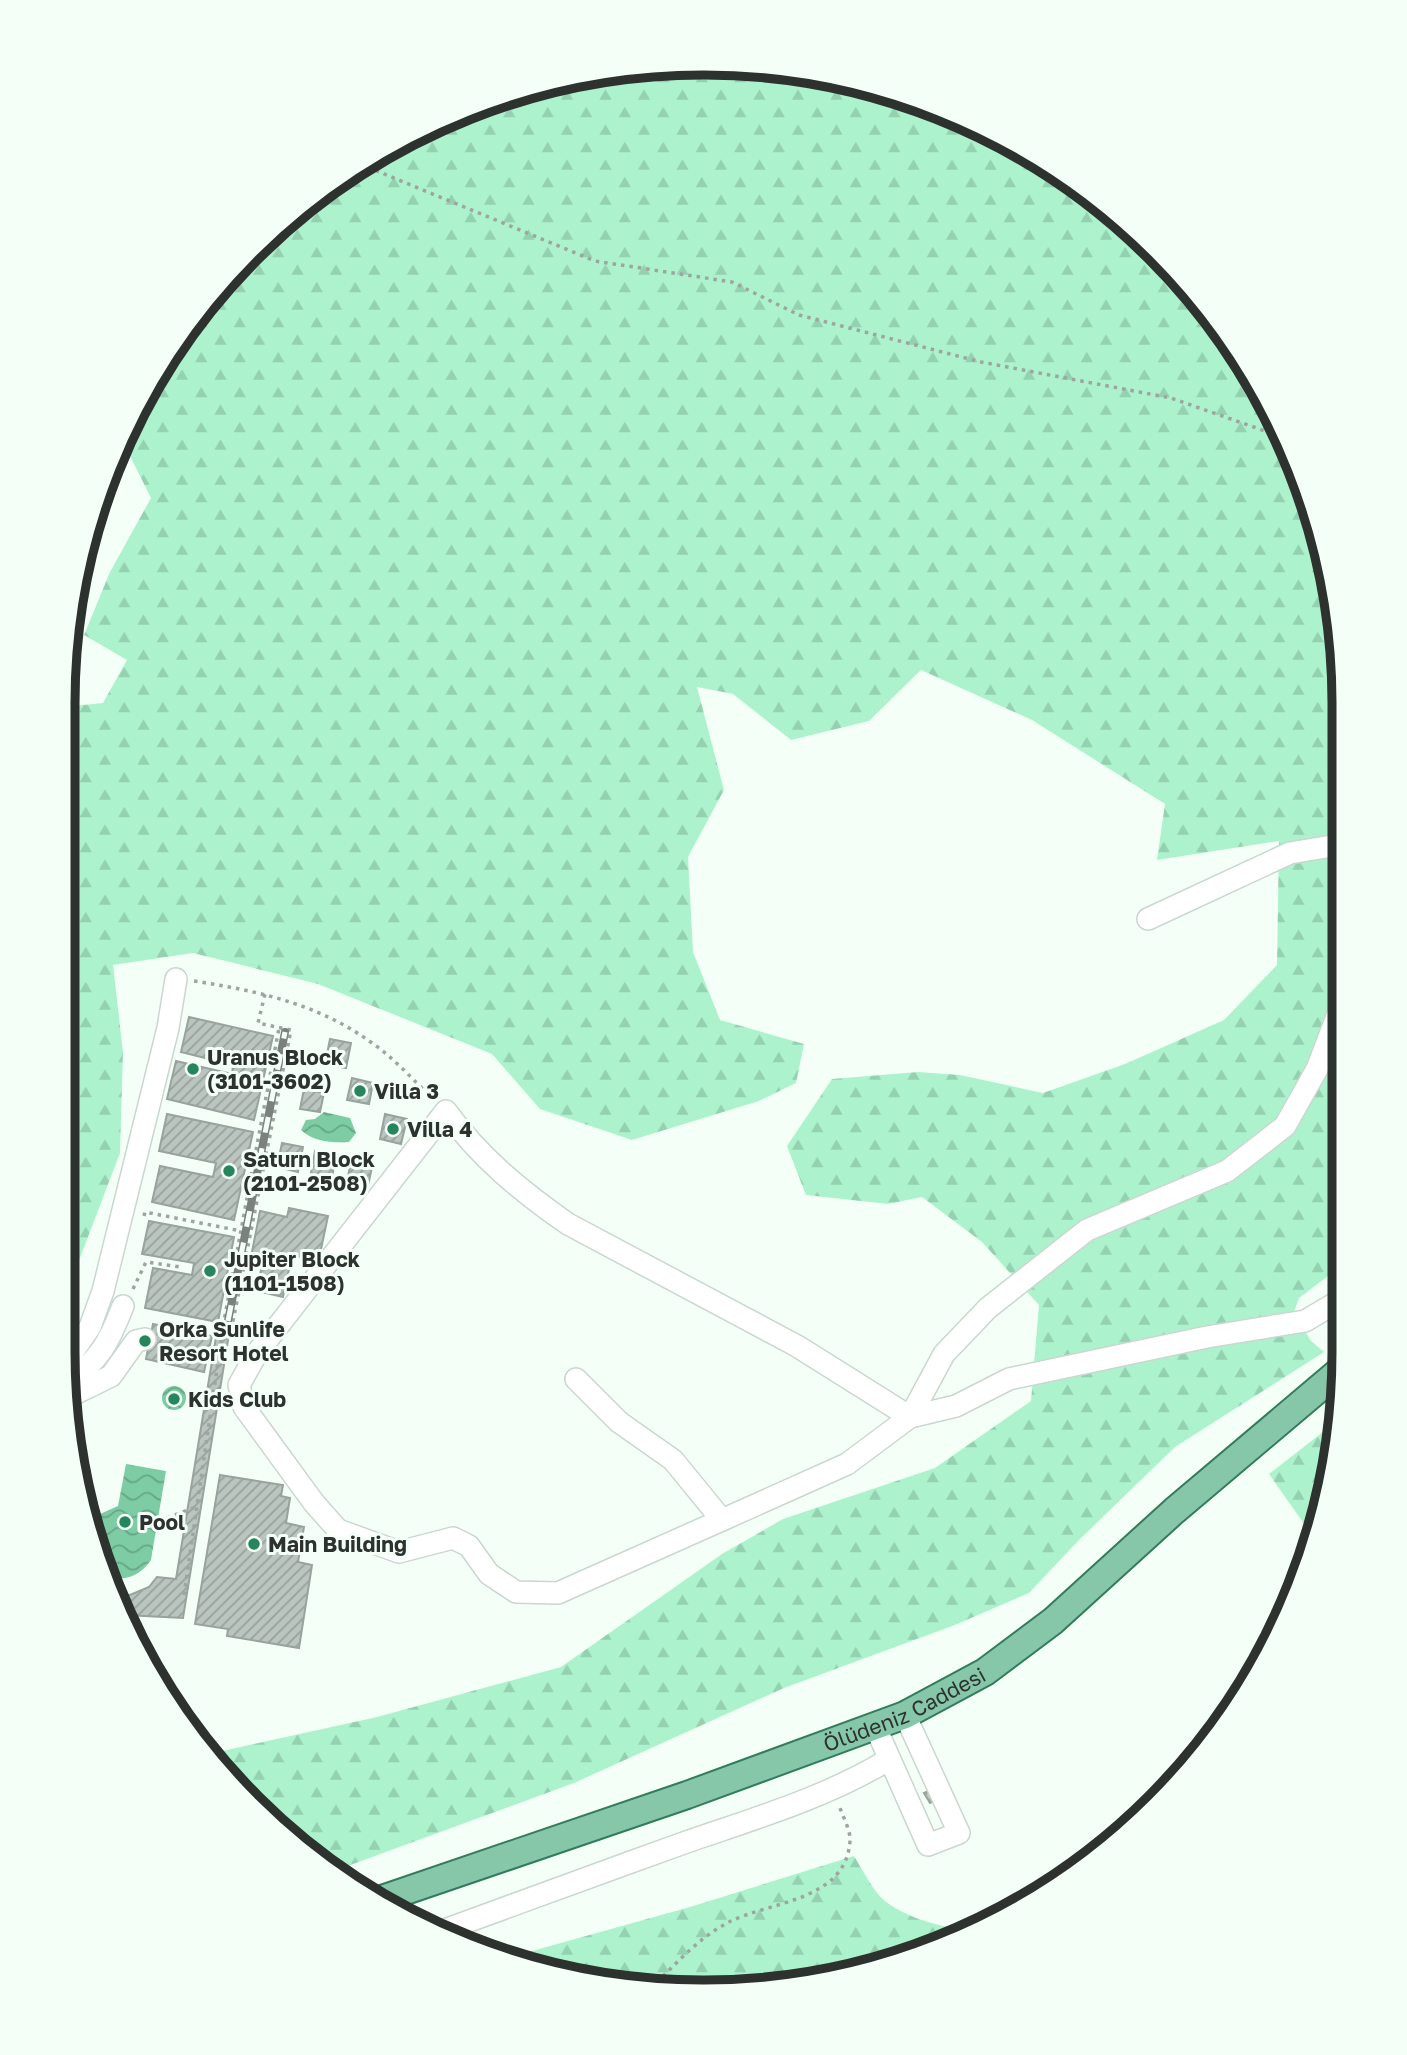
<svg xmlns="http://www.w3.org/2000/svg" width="1407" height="2055" font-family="'Golos Text',sans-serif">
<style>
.forest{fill:url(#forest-firs)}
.water{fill:url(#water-waves)}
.building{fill:url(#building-hatch);stroke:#97a39c;stroke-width:2}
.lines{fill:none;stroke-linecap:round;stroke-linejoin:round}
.minor-casing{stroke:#cad7d0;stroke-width:24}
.major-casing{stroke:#327b5b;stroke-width:30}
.path{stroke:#9da5a0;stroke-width:3.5;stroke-dasharray:3.5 5;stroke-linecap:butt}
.minor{stroke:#fff;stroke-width:21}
.major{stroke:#86c7aa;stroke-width:26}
.rail-casing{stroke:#7b827e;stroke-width:8}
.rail{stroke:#f4fff8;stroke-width:5;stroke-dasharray:16;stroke-linecap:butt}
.poi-dot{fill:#27855d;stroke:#f4fff8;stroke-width:2.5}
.labels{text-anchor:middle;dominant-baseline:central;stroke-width:6;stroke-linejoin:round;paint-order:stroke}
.poi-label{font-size:21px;font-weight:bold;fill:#2d322f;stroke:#f4fff8;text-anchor:start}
.street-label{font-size:21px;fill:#2d322f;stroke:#f4fff8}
.rim{fill:none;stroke:#2d322f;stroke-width:9}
</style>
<defs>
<pattern id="forest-firs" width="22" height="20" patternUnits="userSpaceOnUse" patternTransform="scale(1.75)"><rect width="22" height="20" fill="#acf3cd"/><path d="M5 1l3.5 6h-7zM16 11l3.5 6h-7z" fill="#94d1b0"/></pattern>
<pattern id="water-waves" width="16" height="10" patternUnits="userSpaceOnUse" patternTransform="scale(1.75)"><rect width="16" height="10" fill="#7dcca4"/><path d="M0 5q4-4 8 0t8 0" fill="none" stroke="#67a686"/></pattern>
<pattern id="building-hatch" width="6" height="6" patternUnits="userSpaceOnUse" patternTransform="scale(1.75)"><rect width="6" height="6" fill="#b9c5be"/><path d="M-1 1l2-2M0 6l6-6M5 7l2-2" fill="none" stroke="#97a19b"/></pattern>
</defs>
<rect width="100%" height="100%" fill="#f4fff8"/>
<g class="forest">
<polygon points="703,63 828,75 948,112 1059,171 1156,250 1236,347 1295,458 1332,578 1344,704 1344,1264 1299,1298 1294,1312 1311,1341 1324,1352 1175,1447 1078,1541 1029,1593 955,1625 784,1688 574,1783 334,1871 313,1859 213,1753 377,1717 561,1667 722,1554 783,1519 935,1468 1031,1401 1039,1305 982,1242 922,1197 888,1204 806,1195 787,1146 832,1079 918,1072 960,1075 1043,1093 1125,1064 1224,1020 1277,965 1279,841 1157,860 1165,804 1032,720 921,670 869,721 791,740 733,694 697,687 724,790 688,857 693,952 720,1020 804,1044 796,1083 759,1101 632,1140 540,1109 492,1054 318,984 193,953 113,965 123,1052 120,1153 75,1271 63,1284 63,707 103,703 127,660 84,635 110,572 151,498 122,440 129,420 250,251 347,171 458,112 578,75"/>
<polygon points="1337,1421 1332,1476 1312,1535 1269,1474"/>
<path d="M854 1856C862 1869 869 1883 878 1894 894 1914 940 1928 965 1929L829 1980 661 1991 514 1956 690 1907Z"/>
</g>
<g class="water">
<path d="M324 1112 350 1118 356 1133 349 1142C333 1143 313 1142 301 1130L306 1120 315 1119Z"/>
<circle cx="174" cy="1398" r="12"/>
<path d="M126 1464 166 1471 151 1560C140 1576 124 1583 106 1575L97 1557 91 1523 100 1514 118 1506Z"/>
</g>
<g class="building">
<polygon points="189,1017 273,1036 254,1120 167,1099 176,1061 232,1074 233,1065 181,1052"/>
<polygon points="330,1039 351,1043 346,1068 325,1064"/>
<polygon points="352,1078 373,1083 369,1104 347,1100"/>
<polygon points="304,1089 324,1093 320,1112 300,1109"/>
<polygon points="167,1114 253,1132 234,1220 152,1202 160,1166 213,1177 216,1163 159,1151"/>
<polygon points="385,1114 407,1119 401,1144 380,1139"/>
<polygon points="282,1143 303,1147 298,1172 277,1167"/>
<polygon points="315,1151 336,1155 332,1177 311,1173"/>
<polygon points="352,1157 373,1162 368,1186 347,1181"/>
<polygon points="289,1208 328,1216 320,1254 311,1252 310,1259 292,1255 283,1297 257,1291 263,1259 251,1257 260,1211 287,1217"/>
<polygon points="149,1221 234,1237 218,1322 145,1308 153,1268 192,1275 194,1263 142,1254"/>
<polygon points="153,1324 212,1336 204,1372 146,1359"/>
<polygon points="217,1331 229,1334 183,1618 125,1615 115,1594 130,1595 149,1587 157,1577 176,1579"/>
<polygon points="220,1475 283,1485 281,1496 290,1498 286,1523 304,1527 298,1562 312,1565 299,1648 227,1636 228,1629 195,1624"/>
<polygon points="933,1789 938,1799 930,1803 924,1793"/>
</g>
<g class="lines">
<g class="minor-casing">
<g id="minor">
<polyline points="1148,919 1290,853 1344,844"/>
<polyline points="65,1363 90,1327 103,1291 168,1028 176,979"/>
<polyline points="576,1379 619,1422 673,1460 722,1520 847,1464 910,1417 944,1354 988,1308 1087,1230 1227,1171 1285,1126 1317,1069 1344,998"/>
<path d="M68 1382C100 1360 109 1342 123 1306"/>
<polyline points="70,1396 111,1376 136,1341 145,1339"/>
<path d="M722 1520 558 1593 516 1592 489 1574 469 1546 453 1538 399 1552 338 1530 314 1503 244 1407 239 1385 257 1353 446 1111C479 1157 522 1192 568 1224L797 1346 910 1417 956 1406 1009 1379 1207 1337 1305 1321 1344 1298"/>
<polyline points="875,1726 928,1845 959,1833 905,1715"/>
<path d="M439 1932C519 1903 600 1873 681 1844 752 1819 823 1799 888 1760"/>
</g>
</g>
<g class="major-casing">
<g id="major">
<path id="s1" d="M382 1899 687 1795 905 1715 985 1672 1053 1621 1174 1511 1342 1369"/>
</g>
</g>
<g class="path">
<polyline points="360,164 595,261 732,282 799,315 981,362 1171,398 1285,438"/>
<path d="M194 981C258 991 319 1004 372 1043 394 1058 413 1080 432 1098"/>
<polyline points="144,1216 145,1212 241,1231"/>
<polyline points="133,1289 146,1262 180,1267"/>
<polyline points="224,1321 233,1321 291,1030 258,1023 265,994"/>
<polyline points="167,1518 196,1507"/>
<polyline points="184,1595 224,1321 279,1028"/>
<path d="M651 1988C675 1965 698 1938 729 1922 771 1901 846 1901 850 1841 851 1831 842 1815 839 1805"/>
</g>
<use href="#minor" class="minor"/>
<use href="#major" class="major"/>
<g class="rail-casing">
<polyline id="rail" points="228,1321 285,1032"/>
</g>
<use href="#rail" class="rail"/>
</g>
<g class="poi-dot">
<circle cx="193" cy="1069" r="7"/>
<circle cx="360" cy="1091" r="7"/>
<circle cx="393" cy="1129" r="7"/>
<circle cx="229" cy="1171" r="7"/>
<circle cx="210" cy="1271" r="7"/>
<circle cx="145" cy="1341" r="7"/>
<circle cx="174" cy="1399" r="7"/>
<circle cx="125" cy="1522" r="7"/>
<circle cx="254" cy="1544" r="7"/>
</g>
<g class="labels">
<g class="poi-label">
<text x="207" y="1057">Uranus Block<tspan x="207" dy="24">(3101-3602)</tspan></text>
<text x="374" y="1091">Villa 3</text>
<text x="407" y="1129">Villa 4</text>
<text x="243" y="1159">Saturn Block<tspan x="243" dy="24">(2101-2508)</tspan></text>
<text x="224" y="1259">Jupiter Block<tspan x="224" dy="24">(1101-1508)</tspan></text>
<text x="159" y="1329">Orka Sunlife<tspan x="159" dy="24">Resort Hotel</tspan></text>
<text x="188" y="1399">Kids Club</text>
<text x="139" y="1522">Pool</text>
<text x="268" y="1544">Main Building</text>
</g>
<g class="street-label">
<text stroke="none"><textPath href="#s1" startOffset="556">Ölüdeniz Caddesi</textPath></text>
</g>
</g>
<path d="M0 0H1407V2055H0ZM703 75H704A628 628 0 0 1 1332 703V1352A628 628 0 0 1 704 1980H703A628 628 0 0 1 75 1352V703A628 628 0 0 1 703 75Z" fill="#f4fff8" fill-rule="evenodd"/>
<path class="rim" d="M703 75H704A628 628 0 0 1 1332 703V1352A628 628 0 0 1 704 1980H703A628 628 0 0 1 75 1352V703A628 628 0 0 1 703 75Z"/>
</svg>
